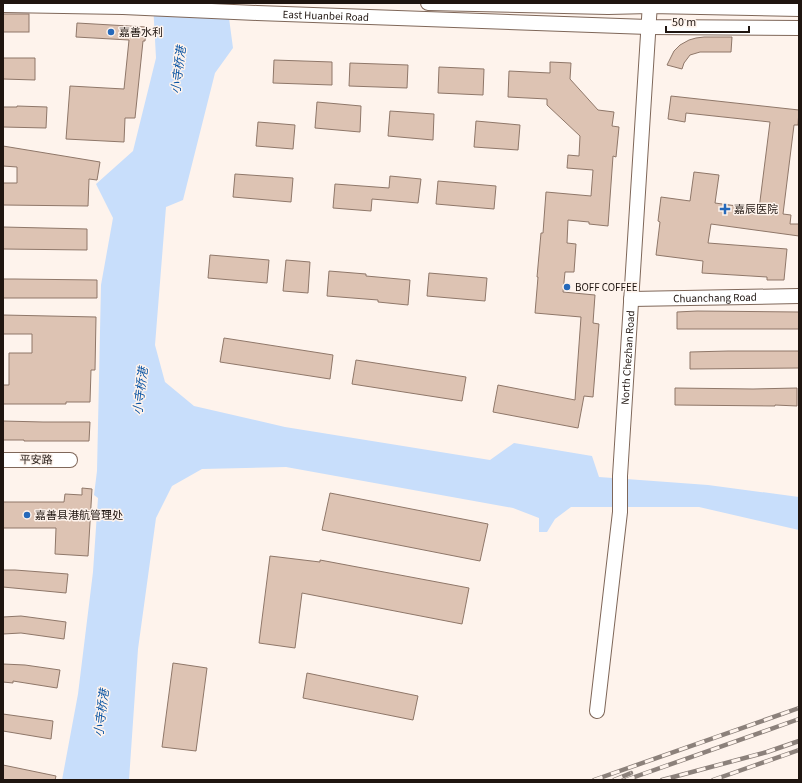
<svg xmlns="http://www.w3.org/2000/svg" width="802" height="783" font-family="'Source Sans 3','Noto Sans SC',sans-serif">
<style>
.water{fill:#c8defb}
.building{fill:#ddc3b3;stroke:#8f7769}
.lines{fill:none;stroke-linecap:round;stroke-linejoin:round}
.minor-casing{stroke:#7f6759;stroke-width:16}
.minor{stroke:#fff;stroke-width:14}
.rail-casing{stroke:#8c817b;stroke-width:4.5}
.rail{stroke:#fef3ec;stroke-width:3;stroke-dasharray:9;stroke-linecap:butt}
.poi-dot{fill:#2669ba;stroke:#fef3ec;stroke-width:1.5}
.labels{text-anchor:middle;dominant-baseline:central;stroke-width:3;stroke-linejoin:round;paint-order:stroke}
.street-label{font-size:11px;fill:#1f1510;stroke:#fef3ec}
.poi-label{font-size:11px;fill:#1f1510;stroke:#fef3ec;text-anchor:start}
.water-label{font-size:12px;font-style:italic;fill:#0954a4;stroke:#fef3ec}
</style>
<rect width="100%" height="100%" fill="#fef3ec"/>
<polygon class="water" points="153,3 227,3 233,48 215,73 183,200 166,207 155,345 165,382 194,406 285,427 490,460 514,443 592,456 599,477 708,485 799,497 799,530 699,507 571,507 555,519 547,532 539,532 539,518 513,508 286,467 202,469 172,486 156,518 138,649 129,780 62,780 78,694 93,572 98,498 94,495 97,471 101,285 113,218 96,184 133,151 156,58"/>
<g class="building">
<rect x="3" y="14" width="26" height="18"/>
<polygon points="77,23 146,27 145,41 143,41 135,118 125,118 124,142 66,139 70,86 124,89 129,40 76,37"/>
<polygon points="704,37 732,37 731,52 700,52 690,55 684,63 682,69 667,65 674,51 680,45 689,40 696,38"/>
<polygon points="3,58 35,58 35,80 3,79"/>
<polygon points="274,60 332,62 332,85 273,83"/>
<polygon points="550,62 571,63 570,79 598,110 614,112 612,126 619,127 616,157 613,156 608,226 589,224 589,222 568,220 567,243 576,244 574,272 565,272 563,292 595,295 593,323 599,324 593,397 584,396 578,428 493,412 498,385 575,400 581,317 535,313 538,277 537,277 541,233 543,233 546,192 591,196 593,170 567,168 568,155 579,156 580,136 547,105 547,99 508,97 509,71 550,73"/>
<polygon points="350,63 408,65 407,88 349,86"/>
<polygon points="439,67 484,69 483,95 438,93"/>
<polygon points="671,96 799,110 798,125 794,125 783,214 791,215 790,224 799,224 799,236 711,224 708,243 787,249 784,280 767,280 767,277 702,273 703,261 656,255 660,222 658,221 661,197 690,201 694,172 719,175 715,203 759,209 770,122 686,113 685,122 668,119"/>
<polygon points="317,102 361,106 360,132 315,128"/>
<polygon points="17,106 47,107 46,128 3,127 3,107 17,107"/>
<polygon points="390,111 434,114 433,140 388,136"/>
<polygon points="476,121 520,125 518,150 474,147"/>
<polygon points="258,122 295,125 293,149 256,146"/>
<polygon points="3,146 9,147 100,162 97,180 89,179 88,206 3,205 3,183 17,183 17,167 3,166"/>
<polygon points="235,174 293,178 291,202 233,197"/>
<polygon points="390,176 421,179 418,203 372,199 371,211 333,208 335,184 389,188"/>
<polygon points="438,181 496,186 494,209 436,204"/>
<polygon points="3,227 87,229 87,250 3,249"/>
<polygon points="210,255 269,260 267,283 208,278"/>
<polygon points="286,260 310,262 308,293 283,291"/>
<polygon points="329,271 366,274 366,276 410,280 408,305 378,302 378,300 327,296"/>
<polygon points="429,273 487,278 485,301 427,296"/>
<polygon points="3,279 15,279 97,280 97,298 3,298"/>
<polygon points="697,311 799,312 799,329 677,329 677,312"/>
<polygon points="3,315 96,317 95,370 91,370 90,402 66,402 66,404 3,404 3,385 9,385 9,353 32,353 32,334 3,334"/>
<polygon points="224,338 333,355 330,379 220,362"/>
<polygon points="728,351 799,351 799,368 690,369 690,352"/>
<polygon points="356,360 466,377 462,401 352,384"/>
<polygon points="675,388 753,389 797,388 797,406 775,405 775,406 675,405"/>
<polygon points="3,421 43,422 90,422 89,441 24,441 24,440 3,440"/>
<polygon points="82,488 92,489 88,556 55,554 56,528 3,528 3,502 64,502 65,494 82,495"/>
<polygon points="330,493 488,524 480,561 322,530"/>
<polygon points="270,556 320,562 320,560 469,588 462,624 302,593 295,648 259,643"/>
<polygon points="3,570 15,570 68,574 66,593 3,587"/>
<polygon points="21,616 66,622 64,639 21,633 3,634 3,617"/>
<polygon points="173,663 207,668 196,751 162,747"/>
<polygon points="3,664 25,665 60,670 57,688 13,681 13,683 3,682"/>
<polygon points="307,673 418,696 413,720 303,698"/>
<polygon points="3,714 53,721 51,739 3,731"/>
<polygon points="3,765 56,776 55,780 3,780"/>
</g>
<g class="lines">
<g class="minor-casing">
<g id="minor">
<polyline points="428,3 608,7 650,6 799,9"/>
<path id="s1" d="M3 5 123 7 257 13 648 27 799 28"/>
<path id="s2" d="M631 299 799 296"/>
<polyline points="3,460 70,460"/>
<path id="s3" d="M597 711 620 512V476L650 3"/>
</g>
</g>
<use href="#minor" class="minor"/>
<g class="rail-casing">
<g id="rail">
<polyline points="594,780 799,708"/>
<polyline points="614,780 631,773"/>
<polyline points="626,780 799,719"/>
<polyline points="662,780 767,752 799,741"/>
<polyline points="713,780 799,750"/>
</g>
</g>
<use href="#rail" class="rail"/>
</g>
<g class="poi-dot">
<circle cx="111" cy="32" r="4"/>
<path d="M723 203h4v4h4v4h-4v4h-4v-4h-4v-4h4z"/>
<circle cx="567" cy="287" r="4"/>
<circle cx="27" cy="515" r="4"/>
</g>
<g class="labels">
<g class="street-label">
<text stroke="none"><textPath href="#s1" startOffset="323">East Huanbei Road</textPath></text>
<text stroke="none"><textPath href="#s2" startOffset="84">Chuanchang Road</textPath></text>
<text stroke="none"><textPath href="#s3" startOffset="355">North Chezhan Road</textPath></text>
<text transform="translate(36 460) rotate(1)">平安路</text>
</g>
<g class="poi-label">
<text x="119" y="32">嘉善水利</text>
<text x="734" y="209">嘉辰医院</text>
<text x="575" y="287">BOFF COFFEE</text>
<text x="35" y="515">嘉善县港航管理处</text>
</g>
<g class="water-label">
<text transform="translate(179 70) rotate(-83)">小寺桥港</text>
<text transform="translate(141 391) rotate(-83)">小寺桥港</text>
<text transform="translate(102 713) rotate(-83)">小寺桥港</text>
</g>
</g>
<rect width="802" height="783" fill="none" stroke="#1f1510" stroke-width="8"/>
<path d="M666 26v6h83v-6" fill="none" stroke="#1f1510" stroke-width="2"/>
<text x="672" y="26" font-size="12" fill="#1f1510" stroke="#fef3ec" stroke-width="3" paint-order="stroke">50 m</text>
</svg>
